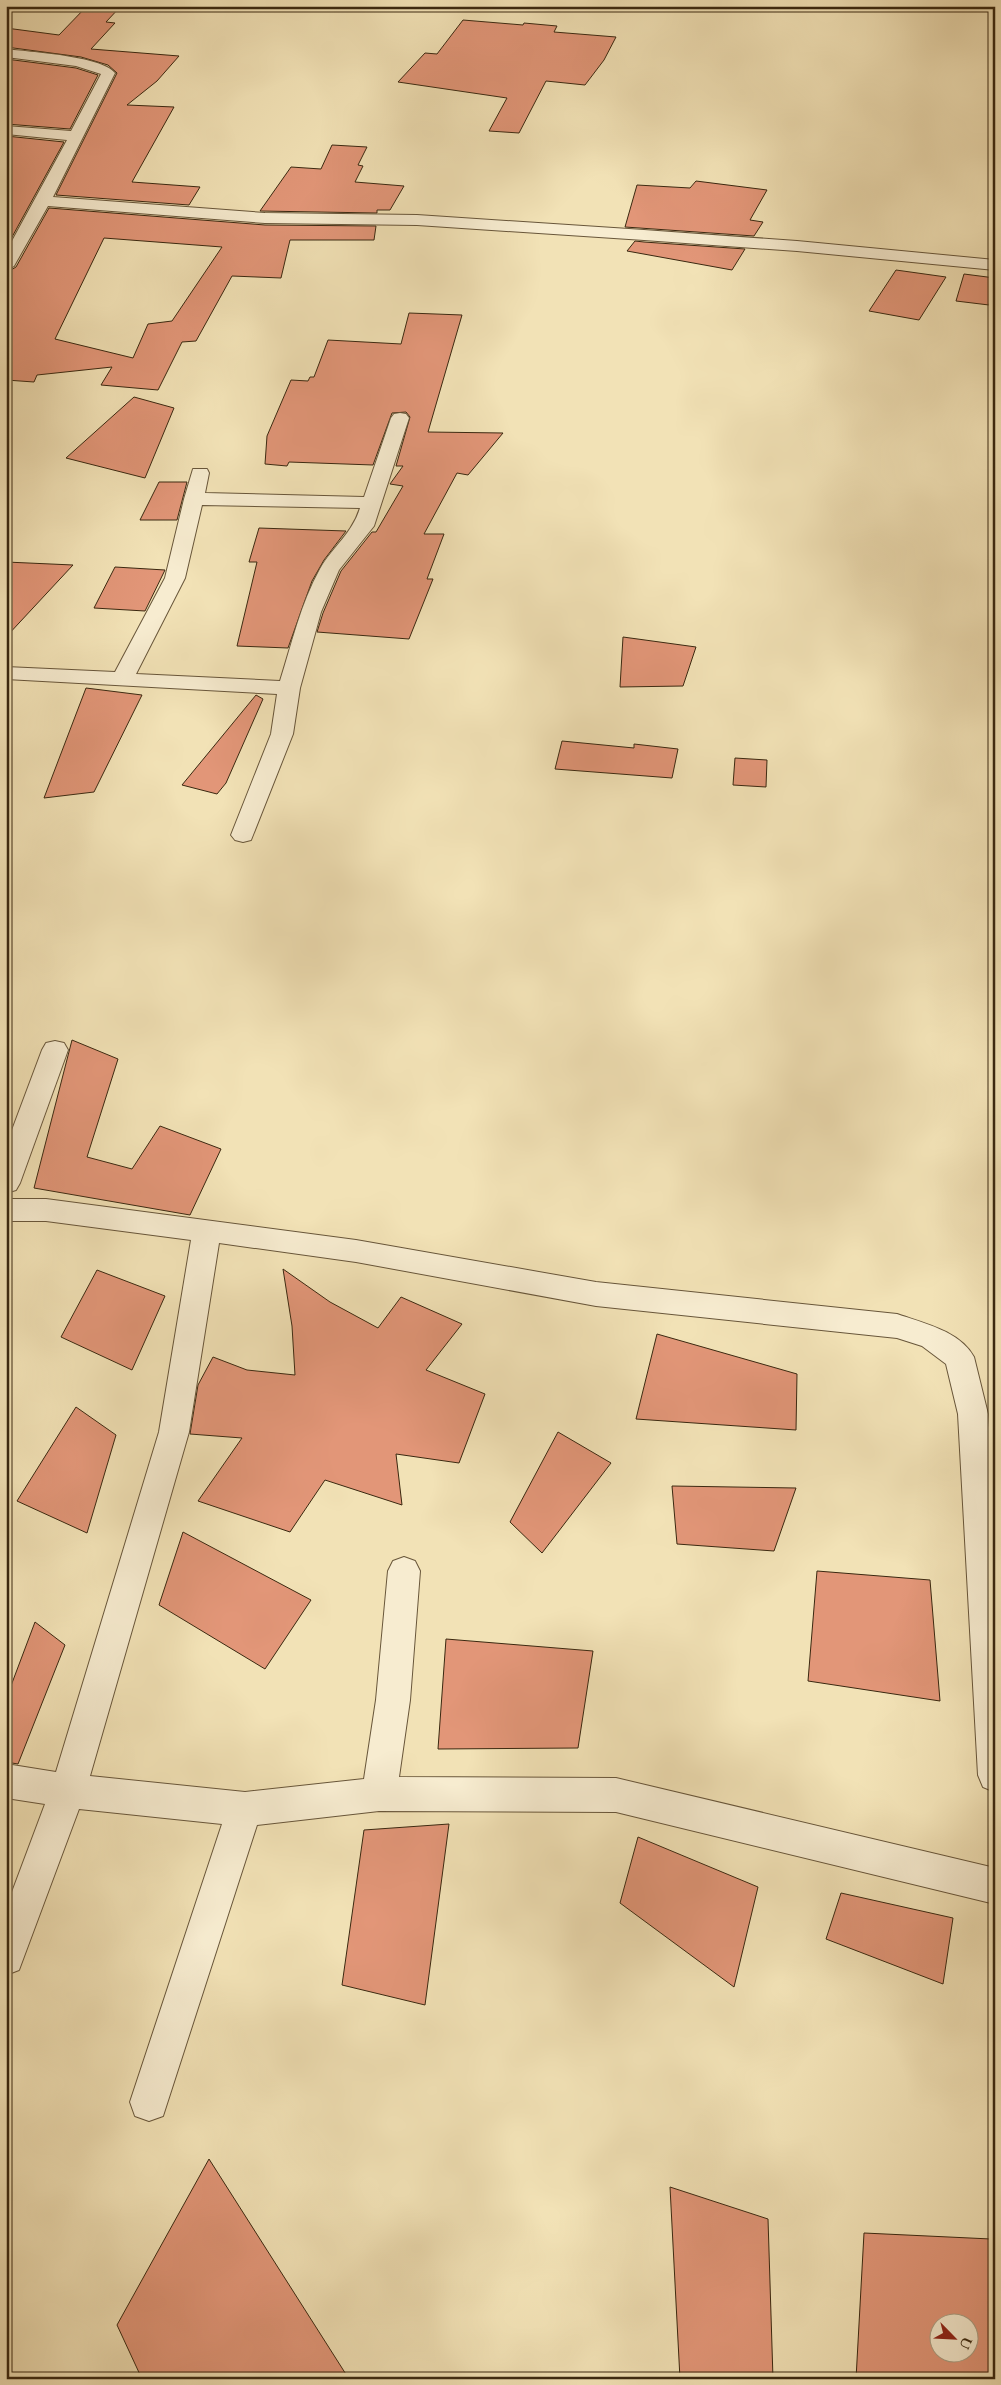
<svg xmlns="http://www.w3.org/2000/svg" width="1001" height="2385" font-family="Cardo,serif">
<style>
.building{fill:#e29678;stroke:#3a2810;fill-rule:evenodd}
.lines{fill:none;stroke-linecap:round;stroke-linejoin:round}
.minor-casing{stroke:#68563a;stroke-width:2}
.minor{fill:#f7ecd0;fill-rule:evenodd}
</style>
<rect width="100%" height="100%" fill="#f2e2b6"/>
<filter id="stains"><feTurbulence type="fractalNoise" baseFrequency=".004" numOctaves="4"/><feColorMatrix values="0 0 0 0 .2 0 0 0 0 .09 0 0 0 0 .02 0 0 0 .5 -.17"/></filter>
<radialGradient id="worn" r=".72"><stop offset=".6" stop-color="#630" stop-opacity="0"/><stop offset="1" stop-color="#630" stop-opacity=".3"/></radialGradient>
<g class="building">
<polygon points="87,6 121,6 106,22 115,23 91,49 179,56 157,81 127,105 174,107 132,182 200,187 189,205 56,195 117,73 108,65 81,57 6,47 6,28 59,35"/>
<polygon points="463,20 523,25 524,23 557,26 554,32 616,37 604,60 585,85 546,81 519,133 489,131 507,98 398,82 425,53 437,54"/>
<polygon points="6,59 76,68 98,75 70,129 6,124"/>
<polygon points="6,136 64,142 6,248"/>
<polygon points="332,145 367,147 358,165 363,166 355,182 404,186 390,210 377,210 377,213 260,211 291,167 321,169"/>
<polygon points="696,181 767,190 750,220 763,222 754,236 625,227 637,185 690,188"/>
<path d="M49 208 265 225 376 226 374 240H290L281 278 232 276 196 341 182 342 158 390 101 385 112 367 37 375 34 382 6 380V273L16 267ZM104 238 222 247 172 321 148 324 133 358 55 339Z"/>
<polygon points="635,241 644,242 745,249 732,270 627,251"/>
<polygon points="896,270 946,277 919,320 869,311"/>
<polygon points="964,274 995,278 989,305 956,301"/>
<polygon points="409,313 462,315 428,432 503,433 468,475 457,473 424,534 444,534 427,579 433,579 409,639 317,632 323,613 341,571 372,532 376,532 403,486 390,484 403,466 396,466 410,417 406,412 392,413 373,465 289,462 287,466 265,464 267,436 291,380 308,381 310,377 314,377 328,340 401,344"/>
<polygon points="134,397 174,408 145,478 66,458"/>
<polygon points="159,482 187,482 177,520 140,520"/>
<polygon points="259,528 346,531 324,560 312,581 288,648 237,646 257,562 249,562"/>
<polygon points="6,562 73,565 6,637"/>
<polygon points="115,567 165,570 145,611 94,608"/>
<polygon points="623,637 696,647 683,686 620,687"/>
<polygon points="86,688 142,695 94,792 44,798"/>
<polygon points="256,695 263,699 226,783 217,794 182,785"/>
<polygon points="562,741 634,748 634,744 678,749 672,778 555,769"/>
<polygon points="735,758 767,760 766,787 733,785"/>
<polygon points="72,1040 118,1059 87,1157 132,1169 160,1126 221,1149 190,1215 34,1188"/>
<polygon points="283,1269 330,1302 378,1328 401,1297 462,1324 426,1370 485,1394 459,1463 396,1454 402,1505 325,1480 290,1532 198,1501 242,1438 190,1434 198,1385 213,1357 247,1370 295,1375 292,1326"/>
<polygon points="97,1270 165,1296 132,1370 61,1337"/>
<polygon points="657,1334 797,1374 796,1430 636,1419"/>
<polygon points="76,1407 116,1435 87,1533 17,1501"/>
<polygon points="558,1432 611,1463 542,1553 510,1522"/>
<polygon points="672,1486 796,1488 774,1551 677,1544"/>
<polygon points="183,1532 311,1600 265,1669 159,1605"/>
<polygon points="817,1571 930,1580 940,1701 808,1681"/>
<polygon points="35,1622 65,1645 18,1764 6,1762 6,1699"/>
<polygon points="446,1639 593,1651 578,1748 438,1749"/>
<polygon points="449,1824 425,2005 342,1985 364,1830"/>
<polygon points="638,1837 758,1887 734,1987 620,1903"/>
<polygon points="841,1893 953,1918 943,1984 826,1939"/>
<polygon points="209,2159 349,2379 142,2379 117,2325"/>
<polygon points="670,2187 768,2219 773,2379 680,2379"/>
<path d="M864 2233 991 2239 992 2379H856ZM938 2322H968V2352H938Z"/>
</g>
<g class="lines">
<g class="minor-casing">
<g id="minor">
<path d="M6 49C29 52 102 56 115 73L53 197 265 213 417 215 644 230 797 241 995 260V270L797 251 644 240 417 225 265 223 48 206 14 266 6 271V252L67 140 6 134V126L71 131 101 74 76 66 6 57Z"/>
<path d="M400 413 406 414 409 418 374 526 339 570 321 612 300 688 293 734 251 840 243 842 235 840 231 835 271 734 277 694 6 679V667L115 672 165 578 184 499 193 469H207L209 473 205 493 364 497 391 418 394 414ZM202 505 360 508C352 534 333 546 320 569 301 603 292 643 280 681L136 674 185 578Z"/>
<polygon points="55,1041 64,1043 68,1050 20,1183 16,1190 6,1193 6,1146 42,1050 46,1043"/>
<path d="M6 1199H46L356 1240 596 1282 897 1314C923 1323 960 1331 974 1357L988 1414 995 1513V1792L983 1787 978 1775 958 1414 946 1364 922 1346 897 1338 596 1306 356 1262 219 1243 189 1432 90 1776 245 1792 364 1779 376 1700 388 1571 393 1561 404 1557 415 1561 420 1571 410 1700 399 1777 616 1778 995 1868V1904L616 1812 379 1811 257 1825 163 2116 149 2121 135 2116 130 2102 222 1824 79 1809 19 1970 6 1975V1908L45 1804 6 1798V1764L56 1772 159 1432 191 1240 46 1221H6Z"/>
</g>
</g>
<use href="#minor" class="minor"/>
</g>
<rect width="1001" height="2385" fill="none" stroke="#f2e2b6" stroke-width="25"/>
<rect x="8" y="8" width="986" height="2370" fill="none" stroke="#3a2810" stroke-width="2.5"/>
<rect x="12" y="12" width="976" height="2360" fill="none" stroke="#3a2810"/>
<g transform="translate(954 2338) rotate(114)"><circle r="24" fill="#f7ecd0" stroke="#ab9e83"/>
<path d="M0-4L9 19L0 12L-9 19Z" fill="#8f2418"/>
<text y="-8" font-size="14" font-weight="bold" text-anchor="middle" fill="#3a2810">U</text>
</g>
<rect width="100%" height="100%" filter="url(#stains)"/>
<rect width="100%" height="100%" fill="url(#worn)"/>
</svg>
